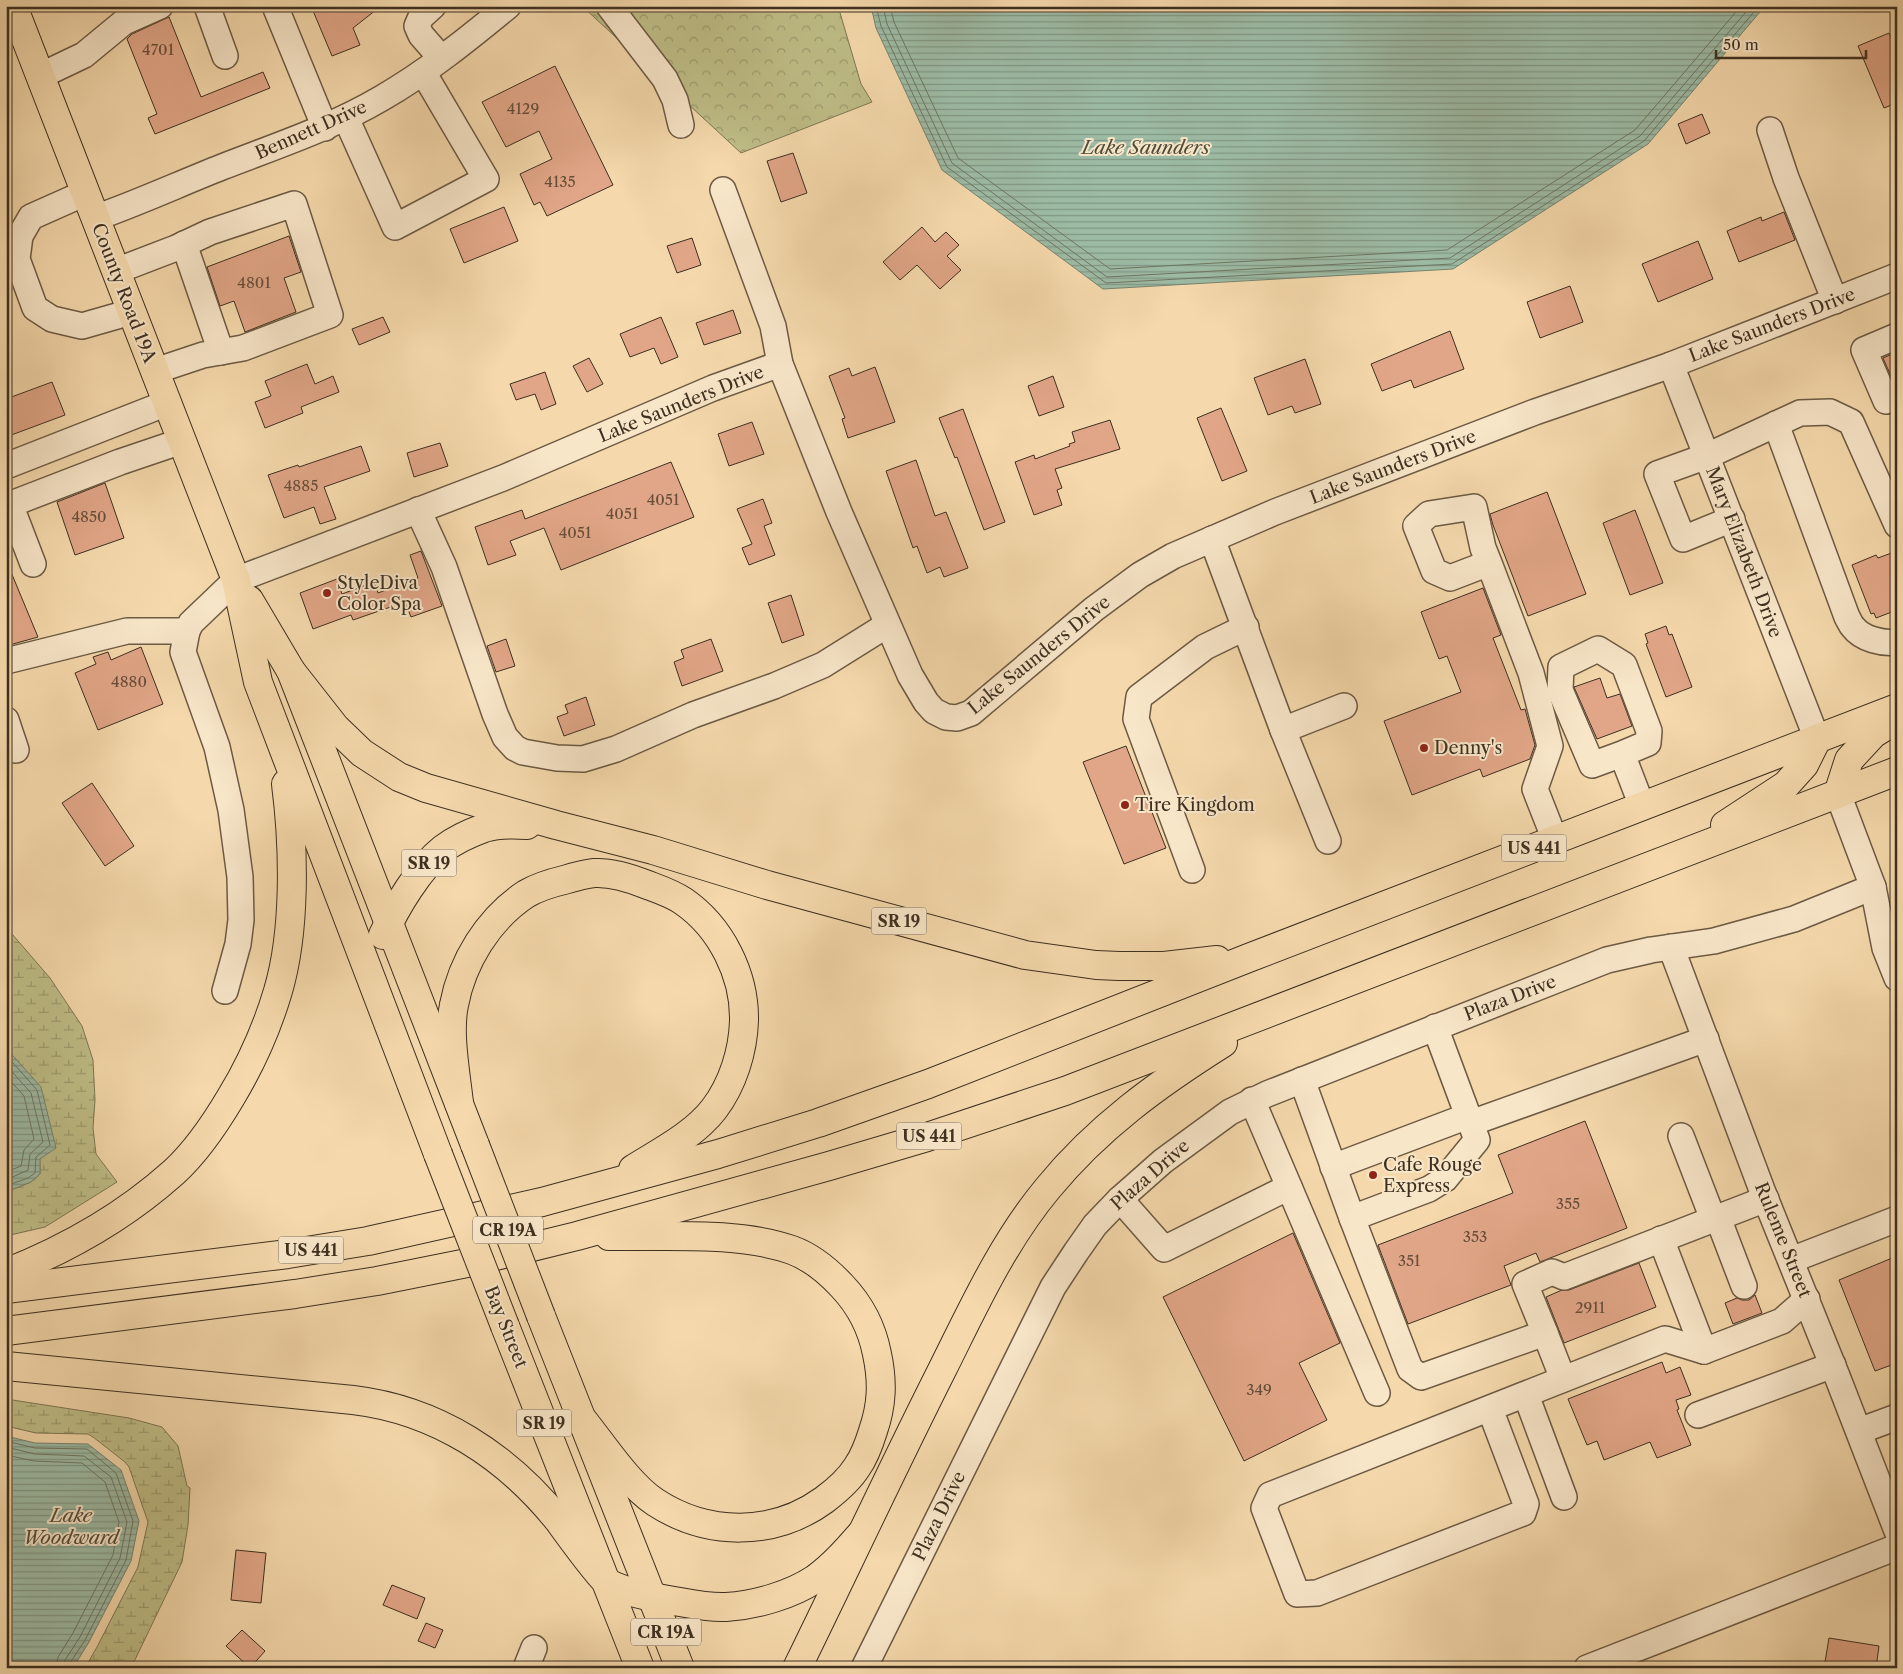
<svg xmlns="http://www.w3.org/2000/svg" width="1903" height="1674" font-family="'Libre Caslon Text',serif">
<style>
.forest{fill:url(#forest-crowns);stroke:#7e7754}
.wetland{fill:url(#wetland-marsh);stroke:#7e7754}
.water{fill:url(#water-rules);stroke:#778370}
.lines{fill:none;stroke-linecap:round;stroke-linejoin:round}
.shore{stroke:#6e7662;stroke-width:1}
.building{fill:#e1a687;stroke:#3e3020}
.minor-casing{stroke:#6c5a43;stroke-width:28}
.major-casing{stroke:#3e3020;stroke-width:30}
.minor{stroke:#f8e6c9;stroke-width:25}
.major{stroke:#f5d9ac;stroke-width:28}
.major-bridge-casing{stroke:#3e3020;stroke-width:30;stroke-linecap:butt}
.major-bridge{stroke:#f5d9ac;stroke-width:28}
.poi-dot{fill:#8f2418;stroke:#f8e6c9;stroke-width:2}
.labels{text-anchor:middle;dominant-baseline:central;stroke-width:4;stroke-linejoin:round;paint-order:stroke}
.number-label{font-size:15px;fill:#674e3a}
.shield{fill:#f8e6c9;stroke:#766753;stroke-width:1}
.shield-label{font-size:16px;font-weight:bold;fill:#3e3020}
.street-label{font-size:18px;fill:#3e3020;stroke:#f8e6c9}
.poi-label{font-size:18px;fill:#3e3020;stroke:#f8e6c9;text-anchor:start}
.water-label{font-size:19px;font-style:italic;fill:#514c3b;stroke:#f8e6c9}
</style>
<defs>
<pattern id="forest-crowns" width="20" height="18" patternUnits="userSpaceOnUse" patternTransform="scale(1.25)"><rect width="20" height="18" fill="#bfbe88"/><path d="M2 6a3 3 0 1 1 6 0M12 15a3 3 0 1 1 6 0" fill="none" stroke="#9d9b6f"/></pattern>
<pattern id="wetland-marsh" width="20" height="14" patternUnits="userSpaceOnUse" patternTransform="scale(1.25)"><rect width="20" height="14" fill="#bfbe88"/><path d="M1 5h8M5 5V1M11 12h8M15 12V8" fill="none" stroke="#9d9b6f"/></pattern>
<pattern id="water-rules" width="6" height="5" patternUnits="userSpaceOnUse" patternTransform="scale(1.25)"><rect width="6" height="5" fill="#9dbba5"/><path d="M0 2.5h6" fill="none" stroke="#819886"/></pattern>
</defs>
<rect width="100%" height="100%" fill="#f5d9ac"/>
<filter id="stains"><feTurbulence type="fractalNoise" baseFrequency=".004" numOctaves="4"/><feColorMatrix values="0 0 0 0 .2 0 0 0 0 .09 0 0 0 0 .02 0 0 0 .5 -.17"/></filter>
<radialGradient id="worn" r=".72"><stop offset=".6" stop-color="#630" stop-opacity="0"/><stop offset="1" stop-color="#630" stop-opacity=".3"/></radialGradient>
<polygon class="forest" points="582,6 838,6 861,84 872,102 741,153"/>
<g class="wetland">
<polygon points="6,927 50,978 82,1026 93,1060 95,1100 93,1128 96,1154 117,1182 45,1227 6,1236 6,1192 31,1182 40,1174 39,1122 6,1062"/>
<polygon points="6,1399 129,1418 162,1427 178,1446 187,1486 190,1488 188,1525 182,1562 131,1668 85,1668 97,1647 138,1567 148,1522 129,1467 125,1462 93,1437 88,1434 36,1433 6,1426"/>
</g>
<g class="water">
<polygon points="871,6 1765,6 1648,144 1453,269 1103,289 942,170 876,28"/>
<polygon points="6,1048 41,1087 56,1148 40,1159 40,1174 31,1182 6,1192"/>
<polygon points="6,1436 35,1443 88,1444 121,1470 139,1521 131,1561 89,1642 73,1668 6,1668"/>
</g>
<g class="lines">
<g class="shore">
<polyline points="876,6 881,26 947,167 1106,283 1452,264 1644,141 1759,6"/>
<polyline points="883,6 887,24 952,163 1107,277 1450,258 1640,136 1751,6"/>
<polyline points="890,6 894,22 958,158 1110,269 1447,250 1635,130 1741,6"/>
<polyline points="6,1055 37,1090 50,1145 36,1157 35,1173 28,1178 6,1186"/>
<polyline points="6,1065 31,1093 43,1142 30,1154 28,1170 6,1180"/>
<polyline points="6,1076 24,1096 34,1139 24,1150 21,1166 6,1172"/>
<polyline points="6,1441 35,1448 87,1449 116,1473 133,1521 126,1560 85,1640 70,1663 70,1668"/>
<polyline points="6,1447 35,1454 84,1456 111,1477 127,1522 120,1558 80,1637 65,1660 63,1668"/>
<polyline points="6,1455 34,1461 82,1463 105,1482 119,1522 113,1555 73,1633 58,1657 56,1668"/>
</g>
</g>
<g class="building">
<polygon points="311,6 381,6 353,28 360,45 332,56"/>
<polygon points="169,17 201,97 263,72 270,88 155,134 148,118 157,114 127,39 132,34"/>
<polygon points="1889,33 1897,51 1897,103 1884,108 1858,46"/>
<polygon points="555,66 613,185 547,216 540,202 534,205 520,174 552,159 539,131 506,147 482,102"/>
<polygon points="1702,114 1710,133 1686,144 1678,124"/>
<polygon points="793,153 807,193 781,202 767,161"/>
<polygon points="504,207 518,241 464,263 450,229"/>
<polygon points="1784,212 1795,240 1739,262 1727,231 1761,217 1762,221"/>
<polygon points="922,227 935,242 946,232 959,245 947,256 961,270 940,289 917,265 900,280 883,262"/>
<polygon points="289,236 301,272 284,278 296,312 245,332 234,301 220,306 207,267"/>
<polygon points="692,238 701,265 677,273 667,246"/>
<polygon points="1698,241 1713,279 1658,302 1642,264"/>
<polygon points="1570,286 1583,322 1540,338 1527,302"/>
<polygon points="733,310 741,333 704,345 696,323"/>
<polygon points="383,317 390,332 359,345 352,329"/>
<polygon points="661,317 678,357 661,364 654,348 630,357 620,334"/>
<polygon points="1450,331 1464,369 1414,388 1411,380 1382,391 1371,364"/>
<polygon points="1897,352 1897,383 1894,383 1883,358"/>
<polygon points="589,358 603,384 587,392 573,366"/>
<polygon points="1305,359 1321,404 1295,413 1292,406 1268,415 1254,378"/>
<polygon points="307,364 315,384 333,376 339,392 301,407 303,413 265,428 255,402 271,396 265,381"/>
<polygon points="875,367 895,422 848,438 842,419 845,418 829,376 849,368 852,376"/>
<polygon points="545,372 556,404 541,410 535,394 516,400 510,384"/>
<polygon points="1053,376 1064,407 1039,416 1028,386"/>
<polygon points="52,382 65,415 6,437 6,399"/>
<polygon points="1221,408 1247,471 1222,481 1197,418"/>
<polygon points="963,409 1005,522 984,530 957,457 955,458 939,418"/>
<polygon points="1110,420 1120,449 1055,469 1062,488 1057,490 1062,505 1034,515 1015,462 1034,455 1035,459 1070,446 1069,444 1075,442 1072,432"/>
<polygon points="752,422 764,454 729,466 718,434"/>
<polygon points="440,443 448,466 414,477 407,453"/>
<polygon points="361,446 370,471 324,487 336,519 320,524 314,507 284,518 268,475 298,465 299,467"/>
<polygon points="916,460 935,516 946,512 968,568 944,577 940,567 927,573 917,546 913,548 886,471"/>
<polygon points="671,462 694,517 561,570 544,528 510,541 516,555 488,565 475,527 522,510 525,519"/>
<polygon points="105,483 124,538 75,555 57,502"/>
<polygon points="1547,492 1586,594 1528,616 1493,525 1490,514"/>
<polygon points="763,499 772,523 764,526 775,555 749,565 742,548 752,544 737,509"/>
<polygon points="1635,510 1663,583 1630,595 1603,523"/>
<polygon points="421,551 442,606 411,617 405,602 353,620 351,615 313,629 300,593 337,579 342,594 374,582 378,593 418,578 410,555"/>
<polygon points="1897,551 1897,610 1876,618 1874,613 1871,614 1852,565 1876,555 1878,558"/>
<polygon points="6,560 38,637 6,646"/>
<polygon points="1483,588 1501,635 1493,638 1521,710 1525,709 1535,745 1530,759 1483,777 1480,769 1412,795 1384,721 1461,692 1447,656 1439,659 1421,612"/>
<polygon points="791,595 804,635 782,643 768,603"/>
<polygon points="1666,626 1669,635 1672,634 1692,687 1666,697 1646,644 1648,643 1645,634"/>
<polygon points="506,639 515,666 496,672 487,646"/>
<polygon points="711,639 723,671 682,686 674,662 684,658 681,650"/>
<polygon points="141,647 163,704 98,730 75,673 96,664 93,657 108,652 111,660"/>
<polygon points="1600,678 1607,698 1620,694 1632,726 1597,739 1574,687"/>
<polygon points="586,697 595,725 564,736 557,717 568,713 565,705"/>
<polygon points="1126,746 1166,848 1124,864 1083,762"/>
<polygon points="92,783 134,846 105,866 62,803"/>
<polygon points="1585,1121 1627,1228 1540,1262 1536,1253 1504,1266 1511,1285 1408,1324 1378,1245 1513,1193 1498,1155"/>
<polygon points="1293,1233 1340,1343 1299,1363 1327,1420 1244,1461 1163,1297"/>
<polygon points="1897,1256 1897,1363 1875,1371 1839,1280"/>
<polygon points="1639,1263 1656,1307 1564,1343 1546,1297 1562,1290 1569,1290"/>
<polygon points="1755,1295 1762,1313 1733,1324 1725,1303 1737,1298 1742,1300 1749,1300"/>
<polygon points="1662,1362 1666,1373 1680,1367 1691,1395 1676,1400 1679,1409 1677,1410 1691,1445 1657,1458 1650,1442 1604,1460 1597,1441 1587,1445 1568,1399"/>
<polygon points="236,1550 266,1553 261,1603 231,1600"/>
<polygon points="392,1585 425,1598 417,1619 383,1605"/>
<polygon points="426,1623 443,1630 435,1648 418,1641"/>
<polygon points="242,1630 265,1651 250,1668 226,1646"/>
<polygon points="1829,1638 1879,1646 1876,1668 1824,1668"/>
</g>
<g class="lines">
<g class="minor-casing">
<g id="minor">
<polyline points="207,6 225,56"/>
<polyline points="275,6 325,128"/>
<polyline points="433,6 421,17 417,26 421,35 441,58"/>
<polyline points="609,6 665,79 675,100 681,125"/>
<polyline points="40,76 84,55 124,22 160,6"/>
<polyline points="346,118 395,227 486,179 423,72"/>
<polyline points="1770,130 1786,178 1835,301"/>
<polyline points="723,190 773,326 780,364 839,512 910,675 926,702 934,711 946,717 957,718 971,713 1094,609 1140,575 1173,556 1275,512 1535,412 1671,365 1897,276"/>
<polyline points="85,193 31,217 20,236 17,259 35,308 52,319 82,326 131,312"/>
<path d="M95 218C138 203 179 184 222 167 276 146 331 128 382 98 427 72 468 39 508 6"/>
<polyline points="184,244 221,352"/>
<polyline points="116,271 176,248 210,232 294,204 330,315 243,348 203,355 155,371"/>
<polyline points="1897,336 1864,350 1886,401 1897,397"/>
<polyline points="1671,365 1817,739"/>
<path d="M1776 424 1847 617C1849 620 1850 624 1853 627 1862 639 1883 644 1897 642"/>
<polyline points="6,466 167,403"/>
<polyline points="10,504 33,564"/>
<polyline points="6,506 120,462 182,441"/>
<polyline points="418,510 444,567 495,714 505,737 515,748 523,752 557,758 583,759 616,749 693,715 774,686 823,665 887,625"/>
<polyline points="1732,519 1683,539 1657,474 1707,456 1800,413 1830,412 1851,422 1897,525"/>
<polyline points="1212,539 1283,730 1328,841"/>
<polyline points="1489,563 1450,578 1434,571 1416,526 1429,514 1474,507 1483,548 1489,563 1531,673 1550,746 1535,789 1555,840"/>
<polyline points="6,661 127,631 187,631"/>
<polyline points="6,720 16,750"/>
<polyline points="1283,730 1344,706"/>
<polyline points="1622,754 1648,743 1649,731 1624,665 1598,649 1561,667 1560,690 1592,765 1622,754 1642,806"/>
<polyline points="1838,794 1873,887 1885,948 1897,978"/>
<polyline points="1192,870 1136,719 1139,697 1205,647 1246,627"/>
<polyline points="1671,947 1762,1190 1837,1376 1897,1531"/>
<polyline points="225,991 238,944 241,920 240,877 231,810 217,747 183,652 187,631 191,623 236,580 503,478 713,388 780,364"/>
<polyline points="1302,1080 1352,1218 1410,1369 1421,1377 1545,1333 1525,1284 1552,1272 1564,1277 1766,1199"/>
<polyline points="1252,1100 1377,1393"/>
<polyline points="1471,1123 1706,1039"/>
<polyline points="1681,1136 1713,1219"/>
<polyline points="1333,1167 1468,1116"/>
<polyline points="1120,1199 1164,1249 1289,1187"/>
<polyline points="1352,1218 1429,1189 1445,1179 1477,1140 1435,1027"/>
<polyline points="1718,1218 1744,1286"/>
<polyline points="1661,1239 1704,1351"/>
<polyline points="1791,1260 1897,1219"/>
<polyline points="1545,1333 1563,1379"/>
<polyline points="1526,1395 1564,1497"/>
<polyline points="1490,1409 1526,1504 1523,1513 1317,1593 1297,1594 1264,1508 1270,1495 1665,1339 1704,1351 1782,1321 1807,1299"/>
<polyline points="1698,1415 1833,1365"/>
<polyline points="1859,1431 1897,1417"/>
<polyline points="526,1668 534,1648"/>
<polyline points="864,1668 1053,1287 1076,1252 1095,1225 1120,1199 1163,1161 1230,1112 1267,1094 1607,960 1651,950 1714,941 1794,919 1873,887"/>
<polyline points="1587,1668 1897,1547"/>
</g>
</g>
<g class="major-casing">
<g id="major">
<polyline points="13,6 236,580 258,682 438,1154"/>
<polyline points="249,600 291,671 475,1145"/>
<polyline points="291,671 335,727 362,753 399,777 426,788 556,825 653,850 767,885 1025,955 1096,965 1119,966 1164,966 1217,960"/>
<polyline points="1838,794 1849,760 1873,734 1897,719"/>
<polyline points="1725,825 1786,785 1804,765 1817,739"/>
<path d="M383 935C396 907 419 868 443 849 455 840 470 833 484 828 497 824 513 824 527 825"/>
<path d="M459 1103C456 1075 448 1033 454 1005 462 962 488 919 526 894 538 887 551 883 564 880 574 877 584 874 594 873 611 872 630 878 645 884 658 889 671 893 683 901 721 927 745 975 744 1021 743 1051 733 1084 714 1109 694 1135 660 1152 633 1169"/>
<path d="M6 1273C67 1249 125 1216 174 1172 197 1151 215 1124 231 1097 251 1064 267 1028 278 991 296 930 294 847 286 784"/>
<polyline points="6,1289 288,1254 368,1241 542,1202 718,1154 818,1123 928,1084 1251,957 1897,708"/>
<polyline points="541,1316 680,1668"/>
<polyline points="505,1326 640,1668"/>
<polyline points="6,1331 295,1294 377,1281 467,1263 577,1236 829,1166 927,1137 1065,1091 1897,771"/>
<path d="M6 1366 353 1400C437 1410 507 1456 559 1521 567 1532 600 1578 608 1583 624 1592 656 1598 674 1601 691 1604 709 1608 726 1607 756 1605 791 1595 815 1579 833 1566 847 1550 861 1534"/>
<path d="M583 1420C603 1445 629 1485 655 1502 707 1536 773 1537 824 1500 836 1491 849 1480 857 1467 865 1456 869 1444 873 1431 882 1405 883 1382 877 1354 872 1328 861 1306 842 1286 828 1271 811 1257 792 1250 738 1231 666 1237 609 1236"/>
<path d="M797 1668C846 1568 893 1467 943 1368 974 1306 1003 1242 1048 1188 1098 1127 1158 1084 1223 1043"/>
</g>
</g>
<use href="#minor" class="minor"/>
<use href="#major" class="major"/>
<g class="major-bridge-casing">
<g id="major-bridge">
<polyline points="475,1145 541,1316"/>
<polyline points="438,1154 505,1326"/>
</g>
</g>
<use href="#major-bridge" class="major-bridge"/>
</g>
<g class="poi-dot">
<circle cx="327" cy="593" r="5"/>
<circle cx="1424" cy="748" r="5"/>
<circle cx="1125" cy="805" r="5"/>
<circle cx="1373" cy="1175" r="5"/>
</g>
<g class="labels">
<g class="number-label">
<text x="158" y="49">4701</text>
<text x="523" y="108">4129</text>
<text x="560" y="181">4135</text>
<text x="254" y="282">4801</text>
<text x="301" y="485">4885</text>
<text x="663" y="499">4051</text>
<text x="622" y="513">4051</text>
<text x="89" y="516">4850</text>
<text x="575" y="532">4051</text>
<text x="129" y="681">4880</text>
<text x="1568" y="1203">355</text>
<text x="1475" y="1236">353</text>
<text x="1409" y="1260">351</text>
<text x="1590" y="1307">2911</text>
<text x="1259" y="1389">349</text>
</g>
<g class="shield">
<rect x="1501.5" y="834.5" width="65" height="27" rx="4"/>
<rect x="401.5" y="849.5" width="55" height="27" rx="4"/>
<rect x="871.5" y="907.5" width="55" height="27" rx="4"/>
<rect x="896.5" y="1122.5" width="65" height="27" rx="4"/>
<rect x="473" y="1216.5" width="70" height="27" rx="4"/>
<rect x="278.5" y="1236.5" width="65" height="27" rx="4"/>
<rect x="516.5" y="1409.5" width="55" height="27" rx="4"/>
<rect x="631" y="1618.5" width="70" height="27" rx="4"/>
</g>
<g class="shield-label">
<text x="1534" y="848">US 441</text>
<text x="429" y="863">SR 19</text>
<text x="899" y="921">SR 19</text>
<text x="929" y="1136">US 441</text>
<text x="508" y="1230">CR 19A</text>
<text x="311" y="1250">US 441</text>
<text x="544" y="1423">SR 19</text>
<text x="666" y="1632">CR 19A</text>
</g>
<g class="street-label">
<text transform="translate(311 130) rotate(-24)">Bennett Drive</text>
<text transform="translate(124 293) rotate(69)">County Road 19A</text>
<text transform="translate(1772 325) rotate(-21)">Lake Saunders Drive</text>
<text transform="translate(681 404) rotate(-22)">Lake Saunders Drive</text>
<text transform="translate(1393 467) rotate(-21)">Lake Saunders Drive</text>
<text transform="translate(1744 552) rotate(69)">Mary Elizabeth Drive</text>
<text transform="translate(1039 655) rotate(-39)">Lake Saunders Drive</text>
<text transform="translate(1510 998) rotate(-21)">Plaza Drive</text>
<text transform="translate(1150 1175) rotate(-41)">Plaza Drive</text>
<text transform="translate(1783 1240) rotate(68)">Ruleme Street</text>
<text transform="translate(506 1327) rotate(68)">Bay Street</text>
<text transform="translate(939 1516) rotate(-64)">Plaza Drive</text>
</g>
<g class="poi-label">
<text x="337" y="583">StyleDiva<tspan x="337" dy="21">Color Spa</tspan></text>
<text x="1434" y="748">Denny's</text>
<text x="1135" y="805">Tire Kingdom</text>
<text x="1383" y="1165">Cafe Rouge<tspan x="1383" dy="21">Express</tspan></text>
</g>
<g class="water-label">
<text x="1146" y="147">Lake Saunders</text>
<text x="71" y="1515">Lake<tspan x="71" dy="22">Woodward</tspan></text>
</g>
</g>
<rect width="1903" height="1674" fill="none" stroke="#f5d9ac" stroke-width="25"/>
<rect x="8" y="8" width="1888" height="1659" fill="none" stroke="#3e3020" stroke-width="2.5"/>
<rect x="12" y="12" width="1878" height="1649" fill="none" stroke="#3e3020"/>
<path d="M1716 50v8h150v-8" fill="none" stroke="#3e3020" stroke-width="2.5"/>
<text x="1723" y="50" font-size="15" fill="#3e3020" stroke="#f8e6c9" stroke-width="4" paint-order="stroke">50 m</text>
<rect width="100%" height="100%" filter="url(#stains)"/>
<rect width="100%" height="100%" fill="url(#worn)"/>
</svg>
